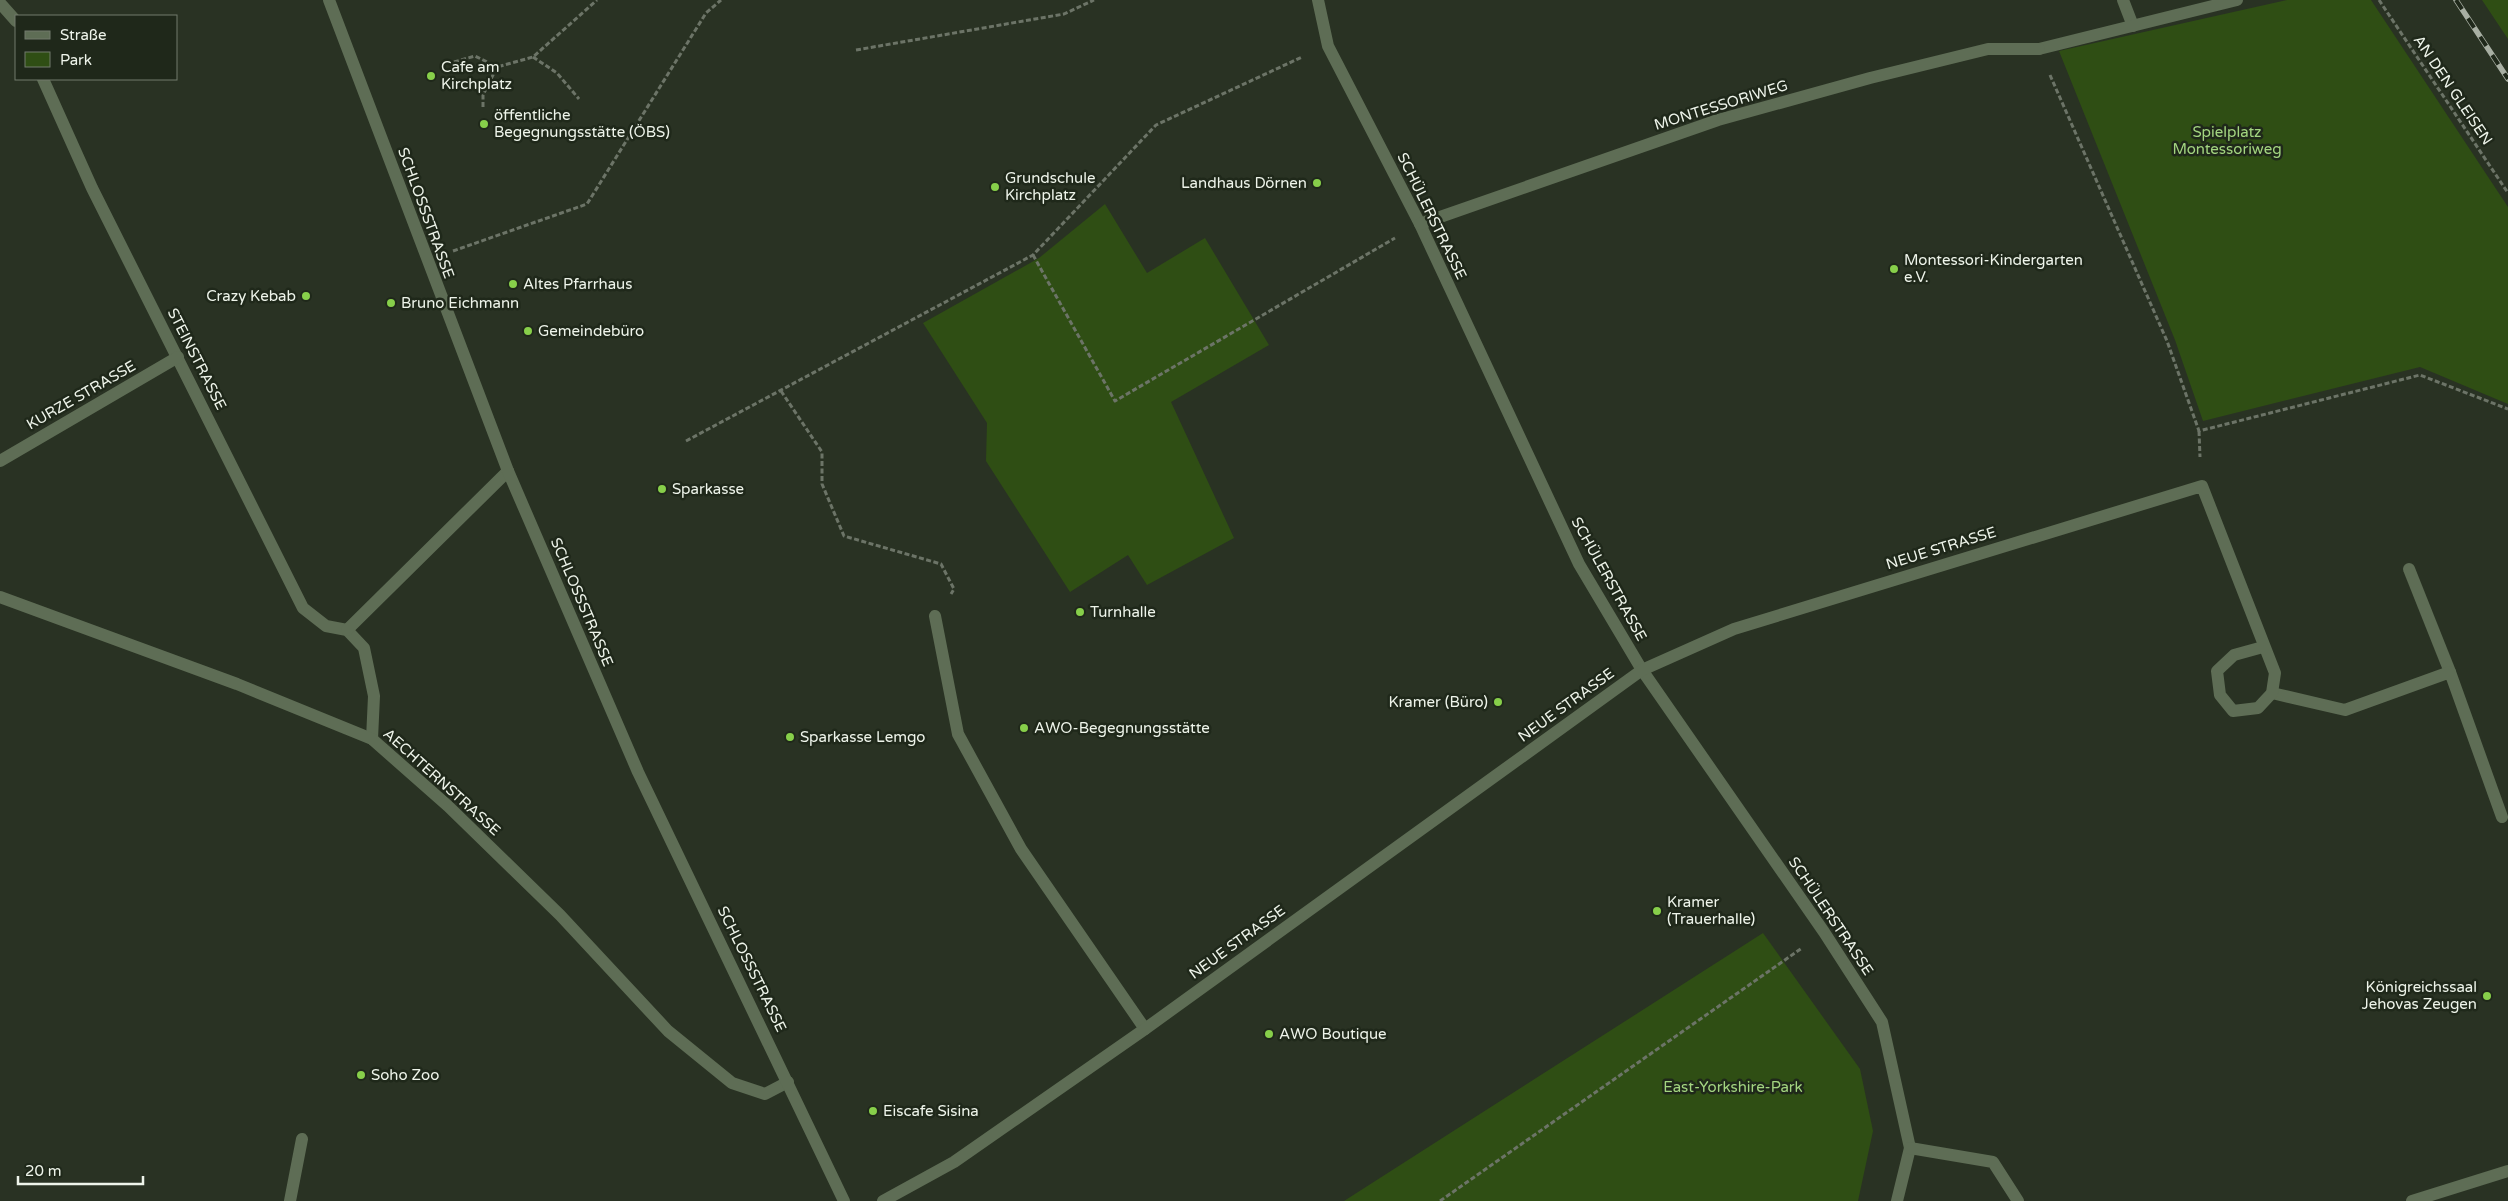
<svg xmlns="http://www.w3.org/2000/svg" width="2508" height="1201" font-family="'Varela Round',sans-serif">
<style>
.green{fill:#2f4e14}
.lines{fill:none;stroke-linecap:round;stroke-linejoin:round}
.path{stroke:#6c7467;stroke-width:3;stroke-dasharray:5 2.5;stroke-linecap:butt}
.service{stroke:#5e6d55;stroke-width:12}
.minor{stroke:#5e6d55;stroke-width:12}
.tertiary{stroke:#5e6d55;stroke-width:12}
.rail-casing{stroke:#a8afa3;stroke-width:5.5}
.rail{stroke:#1f281a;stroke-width:4;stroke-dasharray:11;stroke-linecap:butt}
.poi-dot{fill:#87cf4a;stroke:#1f281a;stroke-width:2}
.labels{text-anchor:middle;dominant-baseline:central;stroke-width:5;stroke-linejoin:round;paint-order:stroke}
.poi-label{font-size:15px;fill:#eef4ea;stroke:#1f281a;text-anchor:start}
.street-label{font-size:15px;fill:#eef4ea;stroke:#1f281a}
.park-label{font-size:15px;fill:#a3d580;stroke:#1f281a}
</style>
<rect width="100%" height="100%" fill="#293223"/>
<g class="green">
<polygon points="2287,0 2371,0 2508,207 2508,404 2420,367 2203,421 2175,340 2059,51"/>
<polygon points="2482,0 2508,0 2508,39"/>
<polygon points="1105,204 1147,273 1205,238 1269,345 1171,402 1234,538 1147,585 1128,555 1070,592 986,461 987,423 923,323 1039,258"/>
<polygon points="1763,933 1860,1069 1873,1131 1858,1201 1344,1201"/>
</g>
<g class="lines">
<g class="path">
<polyline points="2379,0 2508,193"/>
<polyline points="856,50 1064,14 1094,0"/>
<polyline points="533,57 557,73 579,99"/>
<polyline points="454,62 475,56 497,67"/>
<polyline points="2050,75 2167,341 2199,431 2420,375 2508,409"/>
<polyline points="483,107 483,95 497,67 533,57 597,0"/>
<polyline points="453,251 587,204 706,13 721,0"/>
<polyline points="1033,255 1115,401 1395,238"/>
<polyline points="781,391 822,452 822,484 844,536 941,564 954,589 951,594"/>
<polyline points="2199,431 2200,457"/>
<polyline points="686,441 1033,255 1156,125 1302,57"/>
<polyline points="1440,1201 1802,948"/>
</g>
<g class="service">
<polyline points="2123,0 2133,26"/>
<polyline points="2039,49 2237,0"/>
<polyline points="2409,569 2450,672"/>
<polyline points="935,616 958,734 1021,849 1145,1029"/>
<polyline points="2272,693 2345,710 2450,672 2502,817"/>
<polyline points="290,1201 302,1139"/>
</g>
<g class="minor">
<polyline points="1318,0 1328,46 1420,224 1579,564 1642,670 1824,932 1882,1022 1910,1148 1897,1201"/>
<polyline points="0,3 16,21"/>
<polyline points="43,79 92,188 303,608 326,626 347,630 364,648 374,696 372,739"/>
<polyline points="1420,224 1718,120 1870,78 1988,49 2039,49"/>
<polyline points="0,461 178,357"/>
<polyline points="0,597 237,684 372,739 448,806 560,915 668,1031 732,1083 765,1094 788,1082"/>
<polyline points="347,630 508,471"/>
<polyline points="1910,1148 1993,1162 2018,1201"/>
<polyline points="883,1201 954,1162 1145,1029 1642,670 1734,629 2202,486 2275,673 2272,693 2258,708 2233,711 2220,695 2217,671 2234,655 2263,647"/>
<polyline points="2412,1201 2508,1171"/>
</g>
<polyline class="tertiary" points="329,0 508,471 638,772 844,1201"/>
<g class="rail-casing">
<polyline id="rail" points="2456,0 2508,79"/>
</g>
<use href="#rail" class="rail"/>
</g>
<g class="poi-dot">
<circle cx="431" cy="76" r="5"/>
<circle cx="484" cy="124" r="5"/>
<circle cx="1317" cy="183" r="5"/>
<circle cx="995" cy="187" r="5"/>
<circle cx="1894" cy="269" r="5"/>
<circle cx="513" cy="284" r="5"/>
<circle cx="306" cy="296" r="5"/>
<circle cx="391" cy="303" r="5"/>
<circle cx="528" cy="331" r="5"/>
<circle cx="662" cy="489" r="5"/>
<circle cx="1080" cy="612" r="5"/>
<circle cx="1498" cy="702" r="5"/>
<circle cx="1024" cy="728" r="5"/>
<circle cx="790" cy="737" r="5"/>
<circle cx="1657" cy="911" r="5"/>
<circle cx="2487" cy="996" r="5"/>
<circle cx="1269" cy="1034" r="5"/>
<circle cx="361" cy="1075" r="5"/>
<circle cx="873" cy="1111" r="5"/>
</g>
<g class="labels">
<g class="poi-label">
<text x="441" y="67">Cafe am<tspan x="441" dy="17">Kirchplatz</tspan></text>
<text x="494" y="115">öffentliche<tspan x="494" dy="17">Begegnungsstätte (ÖBS)</tspan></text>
<text x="1005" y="178">Grundschule<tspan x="1005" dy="17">Kirchplatz</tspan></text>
<text x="1307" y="183" text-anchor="end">Landhaus Dörnen</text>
<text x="1904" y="260">Montessori-Kindergarten<tspan x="1904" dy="17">e.V.</tspan></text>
<text x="523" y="284">Altes Pfarrhaus</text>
<text x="296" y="296" text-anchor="end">Crazy Kebab</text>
<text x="401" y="303">Bruno Eichmann</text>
<text x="538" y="331">Gemeindebüro</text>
<text x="672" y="489">Sparkasse</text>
<text x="1090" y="612">Turnhalle</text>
<text x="1488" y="702" text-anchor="end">Kramer (Büro)</text>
<text x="1034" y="728">AWO-Begegnungsstätte</text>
<text x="800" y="737">Sparkasse Lemgo</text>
<text x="1667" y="902">Kramer<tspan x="1667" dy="17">(Trauerhalle)</tspan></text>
<text x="2477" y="987" text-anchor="end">Königreichssaal<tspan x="2477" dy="17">Jehovas Zeugen</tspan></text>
<text x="1279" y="1034">AWO Boutique</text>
<text x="371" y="1075">Soho Zoo</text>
<text x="883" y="1111">Eiscafe Sisina</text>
</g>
<g class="street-label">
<text transform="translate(2453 90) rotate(56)">AN DEN GLEISEN</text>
<text transform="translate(1721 105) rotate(-17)">MONTESSORIWEG</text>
<text transform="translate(426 213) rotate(70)">SCHLOSSSTRASSE</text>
<text transform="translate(1432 216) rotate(64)">SCHÜLERSTRASSE</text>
<text transform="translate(197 359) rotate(63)">STEINSTRASSE</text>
<text transform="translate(81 395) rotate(-30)">KURZE STRASSE</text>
<text transform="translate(1941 548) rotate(-17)">NEUE STRASSE</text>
<text transform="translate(1609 579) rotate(61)">SCHÜLERSTRASSE</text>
<text transform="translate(582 602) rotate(67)">SCHLOSSSTRASSE</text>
<text transform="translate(1566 705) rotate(-36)">NEUE STRASSE</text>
<text transform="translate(442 782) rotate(42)">AECHTERNSTRASSE</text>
<text transform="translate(1831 916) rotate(56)">SCHÜLERSTRASSE</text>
<text transform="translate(1237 942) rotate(-36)">NEUE STRASSE</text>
<text transform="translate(752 969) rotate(64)">SCHLOSSSTRASSE</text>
</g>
<g class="park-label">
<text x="2227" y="132">Spielplatz<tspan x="2227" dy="17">Montessoriweg</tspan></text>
<text x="1733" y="1087">East-Yorkshire-Park</text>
</g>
</g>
<rect x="15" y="15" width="162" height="65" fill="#1f281a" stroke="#727a6d"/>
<rect x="25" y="31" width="25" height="8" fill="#5e6d55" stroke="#727a6d"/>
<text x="60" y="40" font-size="15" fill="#eef4ea">Straße</text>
<rect x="25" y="52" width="25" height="15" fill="#2f4e14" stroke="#727a6d"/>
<text x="60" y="65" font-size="15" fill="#eef4ea">Park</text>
<path d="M18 1176v8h125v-8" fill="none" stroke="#eef4ea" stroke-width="2.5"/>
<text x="25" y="1176" font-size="15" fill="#eef4ea" stroke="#1f281a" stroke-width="4" paint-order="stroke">20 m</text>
</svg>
